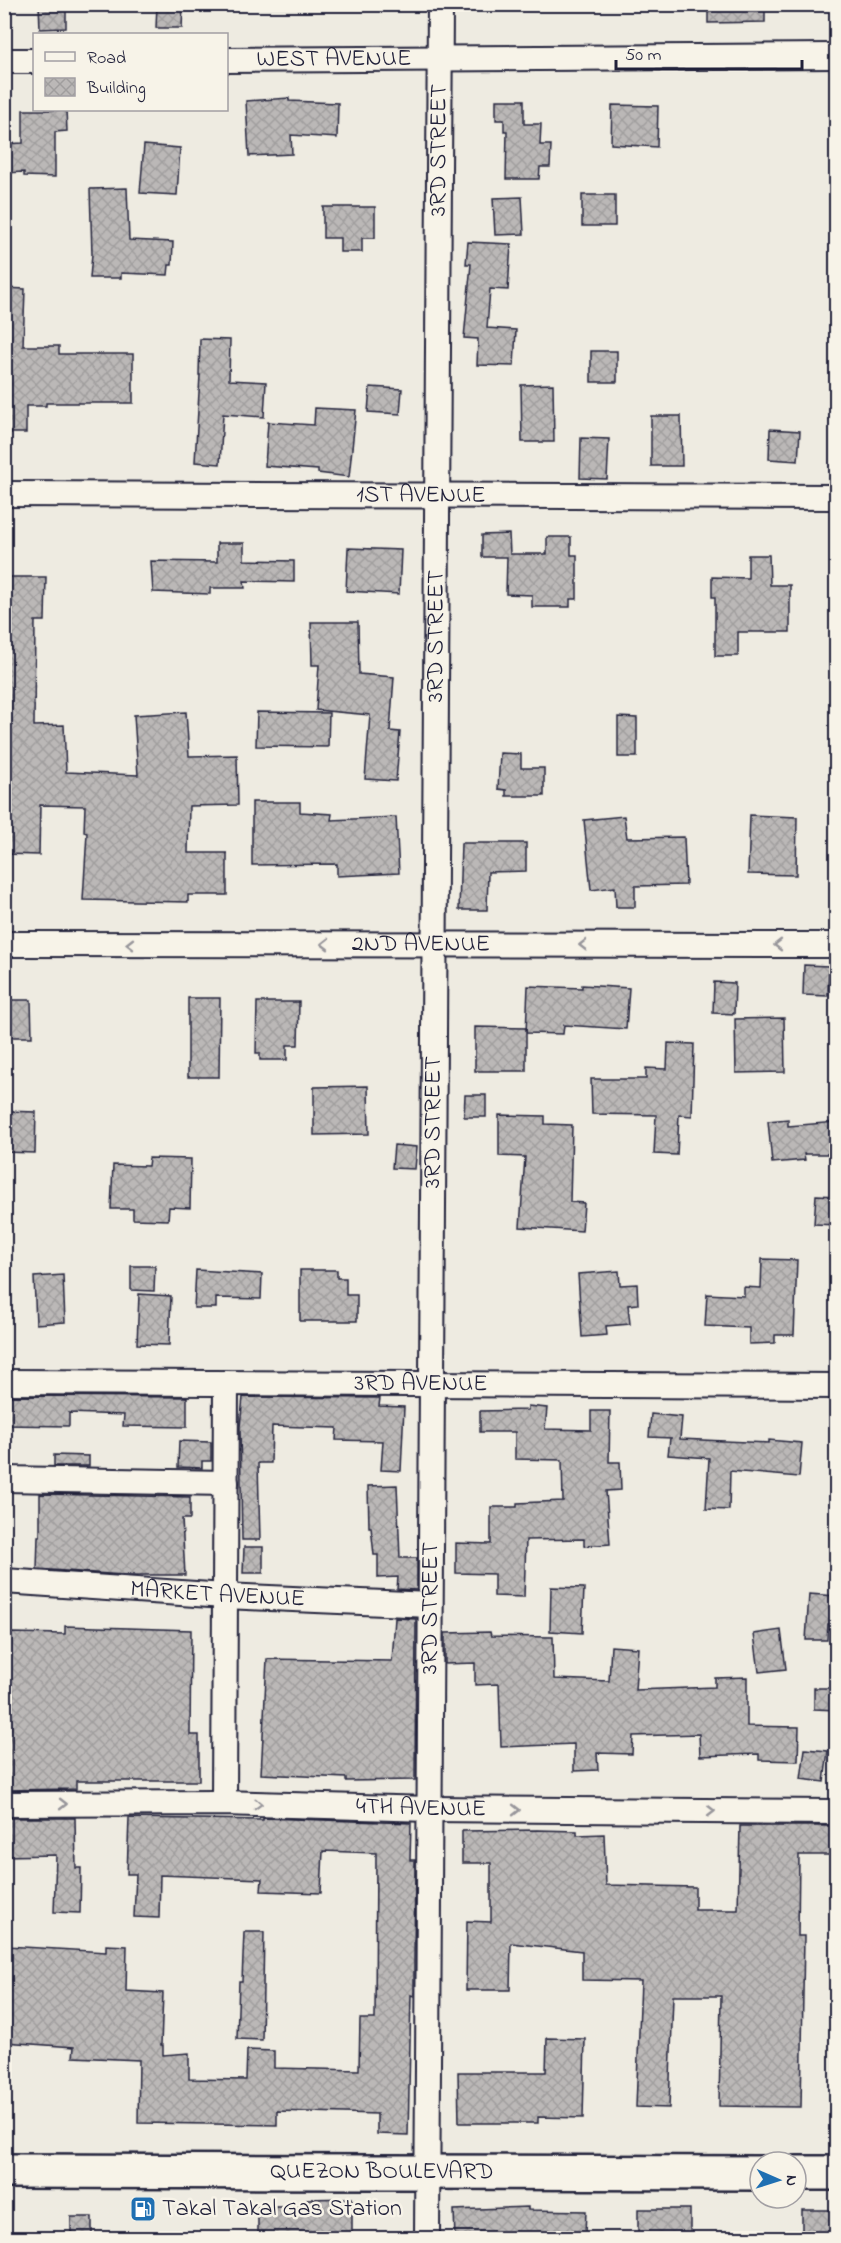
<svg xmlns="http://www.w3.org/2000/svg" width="841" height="2243" font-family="'Indie Flower',sans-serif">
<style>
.building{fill:url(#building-cross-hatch);stroke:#22223b;stroke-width:1.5}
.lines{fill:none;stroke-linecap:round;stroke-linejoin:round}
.street-casing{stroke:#22223b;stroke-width:28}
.highway-casing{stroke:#22223b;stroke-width:38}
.street{stroke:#f7f3e8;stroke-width:24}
.highway{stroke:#f7f3e8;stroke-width:33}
.oneway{stroke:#97959a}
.labels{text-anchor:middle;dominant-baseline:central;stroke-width:5;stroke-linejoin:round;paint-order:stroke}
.street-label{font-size:24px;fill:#22223b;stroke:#f7f3e8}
.poi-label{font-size:24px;fill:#22223b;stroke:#f7f3e8;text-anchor:start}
</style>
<defs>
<pattern id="building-cross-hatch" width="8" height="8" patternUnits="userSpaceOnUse" patternTransform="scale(1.5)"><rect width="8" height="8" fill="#bbb8b7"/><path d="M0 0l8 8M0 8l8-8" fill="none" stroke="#a09e9e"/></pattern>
</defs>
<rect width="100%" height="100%" fill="#eeebe1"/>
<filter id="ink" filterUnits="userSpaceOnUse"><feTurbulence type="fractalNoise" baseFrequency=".0167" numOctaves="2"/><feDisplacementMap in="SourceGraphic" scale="12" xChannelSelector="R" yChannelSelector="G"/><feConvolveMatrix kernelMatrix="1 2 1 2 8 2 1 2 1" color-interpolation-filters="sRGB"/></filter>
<g filter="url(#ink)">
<g class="building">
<polygon points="39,4 66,4 66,28 40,29"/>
<polygon points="157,4 183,4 182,28 156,28"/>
<polygon points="708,4 765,4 765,22 708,23"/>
<polygon points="289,98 289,101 338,103 337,138 291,135 292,154 249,156 246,101"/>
<polygon points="496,100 524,100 524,124 541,124 540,145 551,145 550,167 540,167 539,179 506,179 507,131 504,131 504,120 496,120"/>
<polygon points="612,105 658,106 657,147 611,144"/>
<polygon points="23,110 66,110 67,131 55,132 55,177 24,176 24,172 4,173 4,144 23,143"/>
<polygon points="144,145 180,148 177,195 140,193"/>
<polygon points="127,188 129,240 173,242 172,265 169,265 168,275 121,273 121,278 90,278 92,254 90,189"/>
<rect x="582" y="195" width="33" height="31"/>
<polygon points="522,197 524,234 495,235 493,198"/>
<polygon points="323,207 375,207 375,238 362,238 362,252 340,252 340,238 323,238"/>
<polygon points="468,242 511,244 508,290 490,289 487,328 516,330 514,366 477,365 478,339 464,338 471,264 466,264"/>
<polygon points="4,288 25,289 23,346 59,346 59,354 133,354 133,403 46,403 46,406 26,406 26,433 4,433"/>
<polygon points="200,339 230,340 229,380 266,382 264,417 223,414 220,464 195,462 200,375 199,375"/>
<rect x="591" y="351" width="26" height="31"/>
<polygon points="553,384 554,442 522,442 521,385"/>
<polygon points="370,387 402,389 400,414 368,412"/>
<polygon points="315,408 356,410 349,477 318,473 318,470 265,466 268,422 314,425"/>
<polygon points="651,416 681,416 682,466 651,466"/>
<polygon points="770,429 800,431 798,461 769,459"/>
<polygon points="581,438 609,439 607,479 580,478"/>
<polygon points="509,534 510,554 547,554 547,537 571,537 571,555 577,555 577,599 570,599 570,607 532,607 532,595 506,594 507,557 482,557 482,535"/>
<polygon points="217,543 244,543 244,560 294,561 294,582 244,581 245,588 210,588 210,594 153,592 151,561 217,562"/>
<polygon points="348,548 401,550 399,594 346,591"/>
<polygon points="748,555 769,555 770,585 790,585 790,632 738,632 738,656 715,656 715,597 712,597 712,577 748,578"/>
<polygon points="4,577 46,577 45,621 35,621 34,726 64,725 66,772 138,775 134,715 186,712 189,756 237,755 238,805 189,806 188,853 227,853 227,895 188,895 188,902 83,900 87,833 84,832 85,806 40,805 39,855 4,854"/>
<polygon points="311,622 358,622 359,674 394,677 390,731 400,732 396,781 365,779 370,715 316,710 319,665 312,665"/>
<polygon points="257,712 329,713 328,747 256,746"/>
<polygon points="618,717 637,718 637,757 618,757"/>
<polygon points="500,753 521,754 521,768 544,768 544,796 506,796 506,790 498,789"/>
<polygon points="252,802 300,802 300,812 332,814 331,820 396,817 399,873 337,876 337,864 252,865"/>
<polygon points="750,815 797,817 796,875 748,874"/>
<polygon points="624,816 627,838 684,837 686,885 635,886 635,907 616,907 615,887 591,890 584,820"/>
<polygon points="461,843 526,843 526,871 488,872 487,910 459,910"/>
<polygon points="804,965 829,966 828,996 803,995"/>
<polygon points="714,982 735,983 734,1014 713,1013"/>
<polygon points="582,985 629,988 626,1029 564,1025 563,1034 526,1033 528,986 582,988"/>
<polygon points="188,998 220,998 219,1077 188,1077"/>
<polygon points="9,1000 31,1000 32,1037 4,1037 4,1011 9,1011"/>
<polygon points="257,1002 299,1002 298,1045 287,1045 287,1060 260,1060 260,1053 256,1053"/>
<polygon points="784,1018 785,1072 736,1073 735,1019"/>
<polygon points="475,1027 526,1028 526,1071 475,1071"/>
<polygon points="668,1043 694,1044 692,1116 679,1115 677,1155 654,1154 656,1115 592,1114 591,1079 646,1079 646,1068 667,1069"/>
<polygon points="368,1086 369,1134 314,1135 314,1087"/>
<polygon points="465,1095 486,1095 486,1117 464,1117"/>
<polygon points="4,1111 36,1112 35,1153 4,1152"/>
<polygon points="499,1115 545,1116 545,1124 572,1125 570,1202 584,1203 582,1231 520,1227 525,1157 499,1156"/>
<polygon points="788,1119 788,1126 837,1122 837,1154 804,1154 805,1160 772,1163 768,1121"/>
<polygon points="394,1145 417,1147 415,1169 392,1168"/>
<polygon points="149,1158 191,1159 190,1208 169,1207 168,1220 133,1219 133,1209 111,1209 113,1165 148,1166"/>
<polygon points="816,1195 837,1196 837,1225 814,1224"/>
<polygon points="762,1259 797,1260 794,1335 775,1335 775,1343 749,1344 749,1328 705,1326 707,1294 744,1296 744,1287 761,1288"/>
<polygon points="131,1266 155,1266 154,1291 131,1290"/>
<polygon points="196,1270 262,1274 261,1299 216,1298 216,1308 194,1308"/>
<polygon points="300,1270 337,1270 337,1278 346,1278 346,1295 357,1295 357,1321 300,1321"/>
<polygon points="619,1271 620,1285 637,1284 638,1304 628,1305 630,1324 606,1326 607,1335 582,1337 578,1274"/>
<polygon points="63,1275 65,1322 36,1324 34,1277"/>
<polygon points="139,1294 171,1296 169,1345 137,1344"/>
<polygon points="4,1396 187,1397 187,1427 123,1426 124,1415 69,1413 69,1426 4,1425"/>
<polygon points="243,1397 380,1398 379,1406 404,1407 401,1471 381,1470 383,1441 336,1440 337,1428 272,1426 271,1463 258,1463 260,1540 242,1540 240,1427"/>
<polygon points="528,1406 547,1408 545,1429 591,1430 591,1411 610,1411 609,1462 620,1462 621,1490 606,1491 610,1544 584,1546 584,1539 526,1540 524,1597 494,1596 494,1574 456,1573 456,1543 491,1544 491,1507 517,1507 517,1503 563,1501 562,1460 515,1459 515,1432 480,1432 480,1411 528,1410"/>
<polygon points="651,1414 682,1417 680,1439 769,1443 769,1440 802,1443 799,1477 730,1471 729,1510 706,1509 709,1458 668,1455 670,1438 672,1438 649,1437"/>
<polygon points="179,1441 211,1442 211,1461 202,1461 202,1468 178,1467"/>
<polygon points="54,1455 89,1456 89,1466 54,1466"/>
<polygon points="397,1485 400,1558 417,1558 417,1590 397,1589 398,1577 378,1578 378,1555 374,1555 371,1527 369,1527 368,1486"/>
<polygon points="40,1494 190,1497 190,1519 182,1519 185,1575 124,1575 37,1569 38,1536 40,1536"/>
<polygon points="244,1547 263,1547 263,1573 243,1573"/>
<polygon points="551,1587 584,1588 582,1633 550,1631"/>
<polygon points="809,1594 837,1596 837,1624 828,1624 827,1640 806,1640"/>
<polygon points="395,1618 416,1619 415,1780 346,1781 346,1778 261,1774 267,1659 392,1661"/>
<polygon points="65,1626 191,1630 190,1735 199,1735 199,1781 76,1781 76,1789 4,1790 4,1739 9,1739 11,1633 65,1634"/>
<polygon points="781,1630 786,1669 759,1672 754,1634"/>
<polygon points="490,1632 491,1636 553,1637 554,1679 609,1681 611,1646 638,1648 635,1690 715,1687 715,1678 747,1677 747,1726 799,1727 798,1761 759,1760 759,1754 700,1756 699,1734 633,1736 632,1754 597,1753 598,1770 574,1771 574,1744 501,1747 499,1684 475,1685 475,1663 445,1664 445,1633"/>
<polygon points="814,1688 837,1688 837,1710 814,1709"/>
<polygon points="805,1749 828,1751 824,1782 801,1779"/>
<polygon points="4,1818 75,1818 76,1868 81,1868 80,1913 54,1912 56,1855 4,1856"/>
<polygon points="129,1818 263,1820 263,1818 411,1823 410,1860 415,1860 414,1960 414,1996 411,1995 408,2135 377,2134 377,2114 277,2111 277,2125 138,2123 139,2060 73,2057 74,2047 4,2042 7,1946 106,1952 106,1945 127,1946 126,1991 163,1993 161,2045 163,2045 163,2055 189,2053 189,2079 246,2080 247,2050 274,2051 274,2068 359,2070 360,2019 375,2019 376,1853 323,1851 321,1893 261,1891 262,1879 160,1875 159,1918 134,1917 136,1874 127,1874"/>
<polygon points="740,1826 837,1826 837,1855 799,1855 798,1936 804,1936 801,2107 719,2106 721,1996 673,1996 669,2108 636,2107 641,1981 582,1980 582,1951 511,1943 510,1990 466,1990 467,1921 491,1922 491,1863 462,1863 462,1831 537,1830 577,1831 577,1835 604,1834 606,1885 695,1887 695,1910 738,1910"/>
<polygon points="244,1932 264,1932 262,2040 237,2039 239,1981 242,1981"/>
<polygon points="547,2038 585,2039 583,2118 538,2117 538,2123 459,2123 458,2072 546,2072"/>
<polygon points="352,2198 352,2238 258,2238 258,2207 307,2207 307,2199"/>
<polygon points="528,2207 528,2210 586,2211 585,2234 576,2233 576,2238 455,2238 454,2210"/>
<rect x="638" y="2209" width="52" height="29"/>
<rect x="802" y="2210" width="35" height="28"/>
<rect x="71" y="2217" width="21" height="21"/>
</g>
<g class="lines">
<g class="street-casing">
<g id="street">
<path id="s1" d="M226 60 836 56"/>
<polyline points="4,61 34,61"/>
<path id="s2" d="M4 494 836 497"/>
<path id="s3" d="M4 944 836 945"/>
<path id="s4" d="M4 1382 836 1386"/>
<polyline points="4,1479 226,1483"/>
<path id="s5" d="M4 1581 225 1596 430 1605"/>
<polyline points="224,1803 226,1383"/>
<path id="s6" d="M4 1804 224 1803 429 1809 836 1812"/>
<path id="s7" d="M427 2238 440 4"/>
</g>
</g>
<g class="highway-casing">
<g id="highway">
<path id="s8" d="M4 2171 760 2173"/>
<polyline points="796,2173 836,2173"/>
</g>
</g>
<use href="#street" class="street"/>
<use href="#highway" class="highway"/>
</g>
<defs><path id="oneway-chevron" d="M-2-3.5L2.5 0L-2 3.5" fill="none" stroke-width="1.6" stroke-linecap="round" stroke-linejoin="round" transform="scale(1.5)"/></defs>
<g class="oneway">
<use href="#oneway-chevron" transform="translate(130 944) rotate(-180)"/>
<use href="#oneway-chevron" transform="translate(325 944) rotate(-180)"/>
<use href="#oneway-chevron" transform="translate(583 945) rotate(-180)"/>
<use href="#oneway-chevron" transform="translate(778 945) rotate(-180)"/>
<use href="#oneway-chevron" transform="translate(63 1804)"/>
<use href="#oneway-chevron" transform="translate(258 1804) rotate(2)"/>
<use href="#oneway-chevron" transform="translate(516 1810)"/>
<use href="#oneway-chevron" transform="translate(711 1811)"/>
</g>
</g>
<defs>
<g id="fuel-square" transform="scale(1.35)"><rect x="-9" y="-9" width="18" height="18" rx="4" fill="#1f6fb2" stroke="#f7f3e8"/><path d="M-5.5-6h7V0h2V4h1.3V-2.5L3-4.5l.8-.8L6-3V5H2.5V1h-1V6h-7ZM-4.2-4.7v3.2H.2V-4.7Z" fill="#fff"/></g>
</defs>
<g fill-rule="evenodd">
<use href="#fuel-square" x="143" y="2209"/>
</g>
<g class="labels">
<g class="street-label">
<text stroke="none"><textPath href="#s1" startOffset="108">WEST AVENUE</textPath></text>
<text stroke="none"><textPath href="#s7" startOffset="2088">3RD STREET</textPath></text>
<text stroke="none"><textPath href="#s2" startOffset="417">1ST AVENUE</textPath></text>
<text stroke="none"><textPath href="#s7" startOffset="1602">3RD STREET</textPath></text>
<text stroke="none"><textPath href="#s3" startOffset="417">2ND AVENUE</textPath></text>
<text stroke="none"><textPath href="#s7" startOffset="1116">3RD STREET</textPath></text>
<text stroke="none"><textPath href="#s4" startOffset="417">3RD AVENUE</textPath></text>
<text stroke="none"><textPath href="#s5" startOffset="214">MARKET AVENUE</textPath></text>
<text stroke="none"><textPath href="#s7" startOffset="630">3RD STREET</textPath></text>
<text stroke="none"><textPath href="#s6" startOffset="417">4TH AVENUE</textPath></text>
<text stroke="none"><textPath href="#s8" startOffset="378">QUEZON BOULEVARD</textPath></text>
</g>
<g class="poi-label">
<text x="162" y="2209">Takal Takal Gas Station</text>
</g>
</g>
<rect width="841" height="2243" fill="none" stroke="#f7f3e8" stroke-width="24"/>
<rect x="12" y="12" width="817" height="2219" fill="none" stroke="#22223b" stroke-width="2" filter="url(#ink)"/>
<rect x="33" y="33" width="195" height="78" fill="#f7f3e8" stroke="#a29fa3" stroke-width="1.5"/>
<rect x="45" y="52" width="30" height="9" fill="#f7f3e8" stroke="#a29fa3" stroke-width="1.5"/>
<text x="87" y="63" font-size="18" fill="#22223b">Road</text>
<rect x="45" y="78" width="30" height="18" fill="url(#building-cross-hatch)" stroke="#a29fa3" stroke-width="1.5"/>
<text x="87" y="93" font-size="18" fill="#22223b">Building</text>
<g transform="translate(778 2180) rotate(93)"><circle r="28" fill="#f7f3e8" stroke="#a29fa3" stroke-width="1.5"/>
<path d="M0-4.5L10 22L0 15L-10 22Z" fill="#1f6fb2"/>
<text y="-9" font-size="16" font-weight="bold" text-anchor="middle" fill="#22223b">N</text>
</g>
<path d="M616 60v9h186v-9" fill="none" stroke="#22223b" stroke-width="3"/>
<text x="625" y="60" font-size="18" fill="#22223b" stroke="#f7f3e8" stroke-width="4.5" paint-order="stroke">50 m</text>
</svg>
